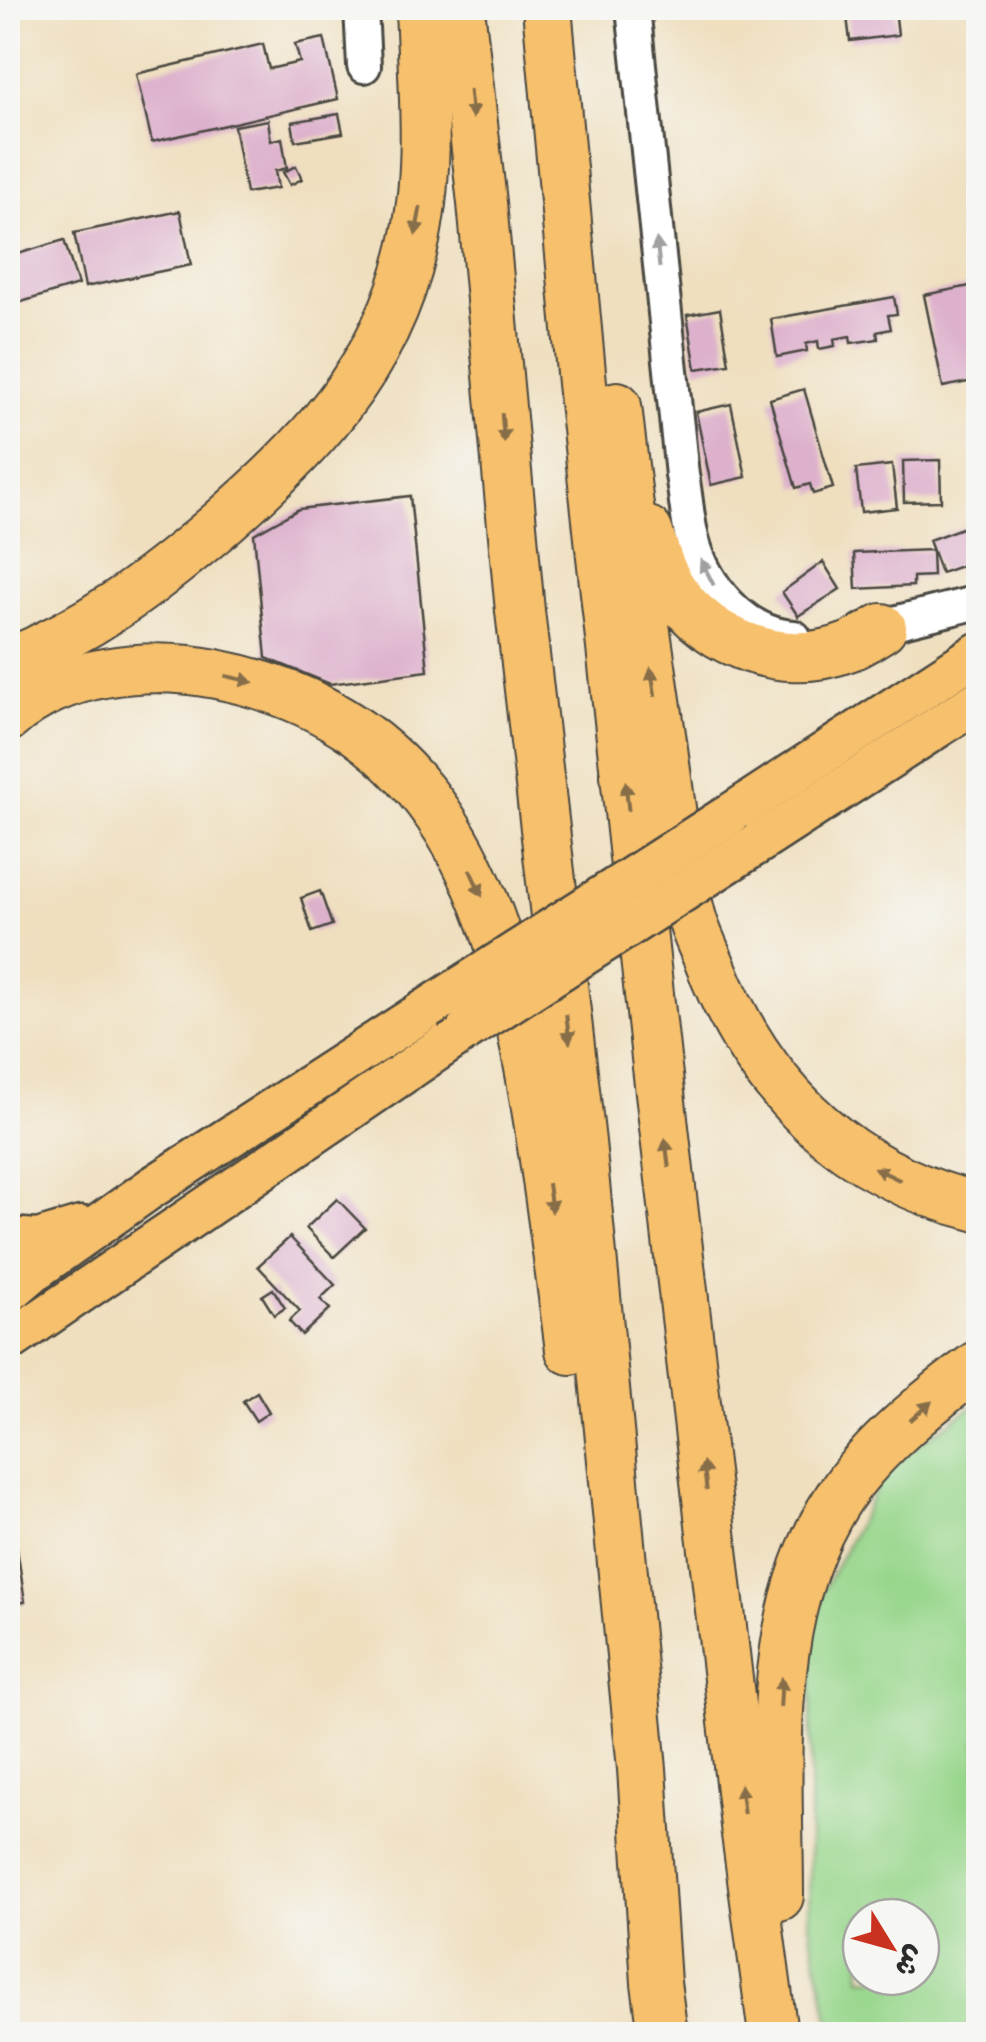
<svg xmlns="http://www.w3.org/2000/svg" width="986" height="2042" font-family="Kalam,'Playpen Sans Arabic',sans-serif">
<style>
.green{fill:#97d68b;stroke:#61805b;stroke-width:2.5;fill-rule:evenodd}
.building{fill:#ddb1cc}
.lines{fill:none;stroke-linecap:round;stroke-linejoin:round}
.minor-casing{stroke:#484641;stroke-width:38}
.major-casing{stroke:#484641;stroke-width:45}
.highway-casing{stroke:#484641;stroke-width:52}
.minor{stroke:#fff;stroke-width:32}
.major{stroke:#f7c06c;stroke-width:40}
.highway{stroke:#f7c06c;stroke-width:48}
.major-bridge-casing{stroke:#484641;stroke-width:45;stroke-linecap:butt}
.major-bridge{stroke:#f7c06c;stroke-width:40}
.oneway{fill:#876e48}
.oneway2{fill:#a0a0a0}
</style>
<rect width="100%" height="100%" fill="#f6f6f2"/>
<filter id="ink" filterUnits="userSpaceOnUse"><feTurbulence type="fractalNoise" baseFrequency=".01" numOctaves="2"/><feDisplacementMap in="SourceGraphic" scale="20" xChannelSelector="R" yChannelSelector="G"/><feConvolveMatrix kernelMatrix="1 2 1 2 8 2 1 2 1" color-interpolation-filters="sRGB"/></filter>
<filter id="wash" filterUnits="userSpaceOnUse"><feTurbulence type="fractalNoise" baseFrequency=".0048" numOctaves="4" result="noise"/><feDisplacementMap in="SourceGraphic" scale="40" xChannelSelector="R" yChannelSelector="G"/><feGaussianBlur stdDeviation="2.25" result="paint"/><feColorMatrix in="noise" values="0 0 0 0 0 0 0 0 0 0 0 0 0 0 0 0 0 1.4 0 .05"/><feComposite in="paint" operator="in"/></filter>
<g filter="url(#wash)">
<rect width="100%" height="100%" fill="#efdfbf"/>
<path class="green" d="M978 1403V2034H832L809 1924 812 1612 889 1465ZM861 1917H921V1977H861Z"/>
<g id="blocks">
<g class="building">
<polygon points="846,8 895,8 898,35 850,41"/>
<polygon points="324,38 338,99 152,142 136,74 263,44 269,69 300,62 295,44"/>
<polygon points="339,114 343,133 295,141 292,122"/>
<polygon points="268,120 271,141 282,138 287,168 275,171 278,188 246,193 234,126"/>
<polygon points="296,166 302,179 290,185 283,172"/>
<polygon points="180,211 191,265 85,287 74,233"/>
<polygon points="64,240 78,285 8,306 8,257"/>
<polygon points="970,286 978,329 978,380 943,387 924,295"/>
<polygon points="894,297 897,314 888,315 891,329 877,332 878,339 851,343 850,336 834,339 835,346 819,349 818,341 806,344 807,351 777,357 771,319"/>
<polygon points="720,309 729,364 696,369 687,315"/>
<polygon points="804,389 833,488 813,494 810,484 796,488 770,399"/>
<polygon points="731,404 746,477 711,485 696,412"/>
<polygon points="940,460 941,501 904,502 903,461"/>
<polygon points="892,465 897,508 861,512 856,469"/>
<polygon points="410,496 428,671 330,684 266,658 254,534 299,509"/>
<polygon points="978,522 978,560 941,573 929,540"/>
<polygon points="932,550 933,576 913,577 913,586 856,589 854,553"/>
<polygon points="823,562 840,589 798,616 782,592"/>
<polygon points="320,891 332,925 312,932 301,898"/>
<polygon points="337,1199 365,1228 334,1257 306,1228"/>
<polygon points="290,1237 335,1285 320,1299 330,1309 302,1335 289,1321 300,1311 258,1266"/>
<polygon points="273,1289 285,1308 274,1315 262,1296"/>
<polygon points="257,1392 269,1412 256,1421 243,1401"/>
<polygon points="8,1488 25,1602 8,1604"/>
</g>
</g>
</g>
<g filter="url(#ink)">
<use href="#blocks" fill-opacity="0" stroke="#484641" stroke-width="2.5"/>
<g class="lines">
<g class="minor-casing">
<g id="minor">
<polyline points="361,8 364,66"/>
<path d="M633 8 682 475C686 496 687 518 692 538 704 585 743 634 794 637"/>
<polyline points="862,631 978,602"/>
</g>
</g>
<g class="major-casing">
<g id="major">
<polyline points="729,815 978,653"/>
<polyline points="757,844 978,701"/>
<polyline points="8,1238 38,1240 81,1227"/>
<polyline points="8,1293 35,1270 151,1188 427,1009"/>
<polyline points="8,1342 467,1030"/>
</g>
</g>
<g class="highway-casing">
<g id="highway">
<polyline points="460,8 482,203 520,611 581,1142 642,1769 656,1983 663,2034"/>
<polyline points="547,8 582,383 657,1067 746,1834 773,2034"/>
<path d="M617 406C629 511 643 616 659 721 669 785 674 852 691 915 695 932 704 948 710 964 759 1090 847 1175 978 1207"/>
<path d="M648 531C653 545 657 561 664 575 696 640 780 674 848 647 859 643 871 635 882 628"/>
<path d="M8 663C90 629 149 585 216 528 308 448 384 372 413 249 432 170 423 88 420 8"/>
<path d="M8 717C62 669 147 661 216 674 442 718 502 901 535 1102 549 1185 559 1267 570 1350"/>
<path d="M779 1896C779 1758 761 1601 849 1483 881 1441 936 1395 978 1365"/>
</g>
</g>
<use href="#minor" class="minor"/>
<use href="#major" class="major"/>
<use href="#highway" class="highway"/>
<g class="major-bridge-casing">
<g id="major-bridge">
<polyline points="427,1009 729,815"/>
<polyline points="467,1030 757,844"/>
</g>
</g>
<use href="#major-bridge" class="major-bridge"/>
</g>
<defs><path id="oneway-solid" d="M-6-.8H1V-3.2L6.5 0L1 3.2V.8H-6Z" transform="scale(2.5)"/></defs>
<g class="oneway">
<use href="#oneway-solid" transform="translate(471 104) rotate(84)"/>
<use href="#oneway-solid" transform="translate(418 221) rotate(100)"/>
<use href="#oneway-solid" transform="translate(503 428) rotate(85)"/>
<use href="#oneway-solid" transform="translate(239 679) rotate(13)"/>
<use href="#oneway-solid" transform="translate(653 682) rotate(-99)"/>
<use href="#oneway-solid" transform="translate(627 796) rotate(-96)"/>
<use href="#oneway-solid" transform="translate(476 883) rotate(65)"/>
<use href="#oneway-solid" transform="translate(568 1029) rotate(83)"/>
<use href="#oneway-solid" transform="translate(667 1153) rotate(-97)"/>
<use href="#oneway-solid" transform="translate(887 1174) rotate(-154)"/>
<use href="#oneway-solid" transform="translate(550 1198) rotate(82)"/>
<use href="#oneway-solid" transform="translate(921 1411) rotate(-42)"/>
<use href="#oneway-solid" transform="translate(705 1476) rotate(-97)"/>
<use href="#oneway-solid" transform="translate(781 1692) rotate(-87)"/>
<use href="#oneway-solid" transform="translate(742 1799) rotate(-97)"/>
</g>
<g class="oneway2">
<use href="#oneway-solid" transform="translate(658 253) rotate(-96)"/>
<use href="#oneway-solid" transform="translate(707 572) rotate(-117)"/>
</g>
</g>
<rect width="986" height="2042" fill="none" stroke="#f6f6f2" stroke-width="40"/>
<g transform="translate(891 1947) rotate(127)"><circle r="48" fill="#f6f6f2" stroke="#a5a5a2" stroke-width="2.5"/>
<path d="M0-8L18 38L0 25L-18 38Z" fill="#c8321e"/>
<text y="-15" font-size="28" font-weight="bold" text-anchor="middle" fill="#2b2b2b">ش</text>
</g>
</svg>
